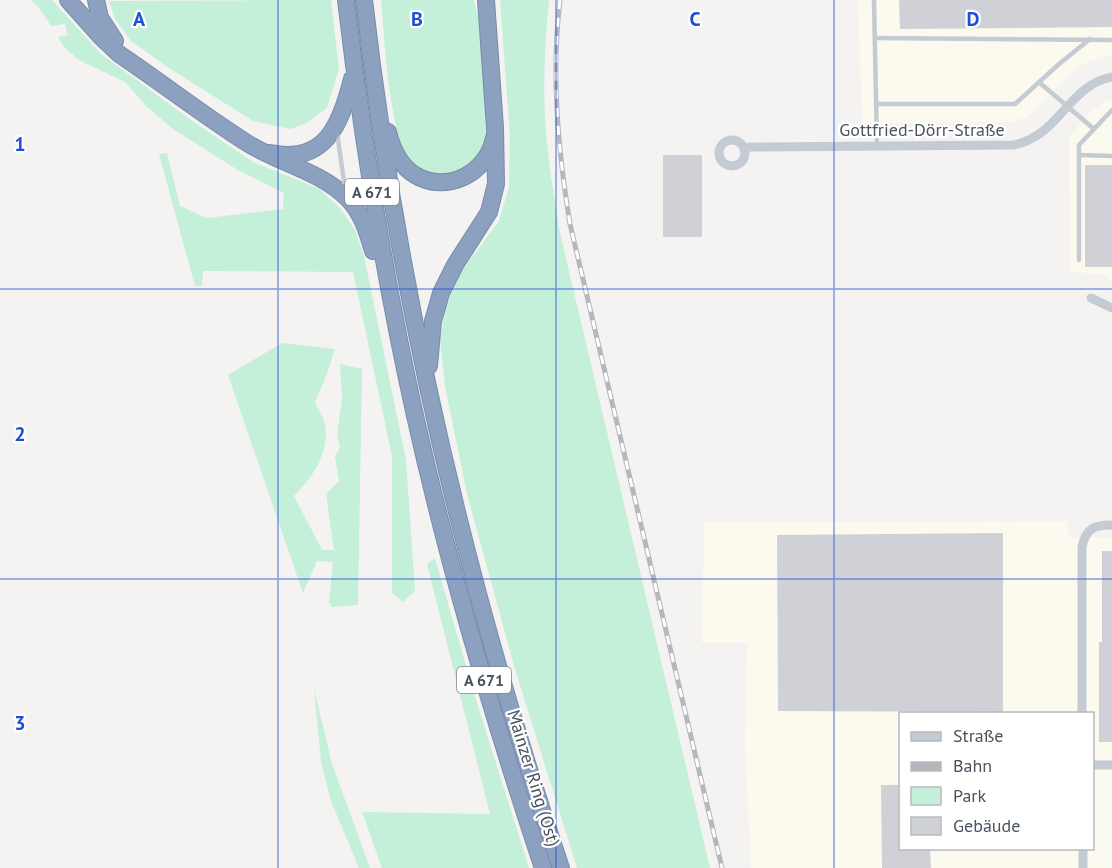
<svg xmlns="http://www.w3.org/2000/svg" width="1112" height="868" font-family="'PT Sans',sans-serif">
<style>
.commercial{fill:#fcf9ee;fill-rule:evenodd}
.green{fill:#c4efd8}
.building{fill:#cfd1d6}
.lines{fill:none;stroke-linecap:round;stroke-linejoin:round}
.highway-casing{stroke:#778cab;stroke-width:18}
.lane{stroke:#c4cbd3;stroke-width:4.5}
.street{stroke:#c4cbd3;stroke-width:9}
.highway{stroke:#8ca1bf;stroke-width:16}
.rail-casing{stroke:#b5b7bc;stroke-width:5}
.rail{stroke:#fff;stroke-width:3;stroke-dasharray:9;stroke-linecap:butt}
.grid{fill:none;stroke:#1d4ed8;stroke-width:1.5;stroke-opacity:0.55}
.labels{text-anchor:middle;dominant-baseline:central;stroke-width:4.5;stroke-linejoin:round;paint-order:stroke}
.shield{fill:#fff;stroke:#80878f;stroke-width:1.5}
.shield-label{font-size:16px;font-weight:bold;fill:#4a545f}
.street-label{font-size:18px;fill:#4a545f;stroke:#fff}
.grid-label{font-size:20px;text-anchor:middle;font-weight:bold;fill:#1d4ed8;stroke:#fff;stroke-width:4.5;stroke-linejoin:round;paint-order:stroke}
</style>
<rect width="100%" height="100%" fill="#f4f3f2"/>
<g class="commercial">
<polygon points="858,0 1112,0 1112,56 1104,56 1089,61 1073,71 1028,117 1010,122 862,123"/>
<polygon points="1112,99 1112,281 1102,274 1070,272 1069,136 1090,113 1102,103"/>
<path d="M1068 521V537L1112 538V868H751L745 745 747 643H702L704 522ZM900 714H1092V848H900Z"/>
</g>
<g class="green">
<polygon points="31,0 52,0 101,54 191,120 253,162 318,188 340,208 355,230 364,256 406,460 415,591 403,602 392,593 392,456 353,272 203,271 202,286 195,286 159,154 167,153 180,206 206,218 283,209 284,193 238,170 173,129 147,107 125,82 79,60 65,48 58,37 68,35 65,24 51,26 40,9"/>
<polygon points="331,0 339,69 327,108 306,123 291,129 253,121 169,68 130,40 115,19 109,1"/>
<path d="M381 0H474L481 30 486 136 480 157 471 169 432 177C425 172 415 167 410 160 388 130 385 39 381 0Z"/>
<path d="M500 0H549C544 50 542 104 548 154 551 180 556 207 560 233L710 868H577L515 669 467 494 445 386 440 340 446 305 462 271 499 221 509 187 510 137Z"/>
<path d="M282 343 335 349 327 374 315 402C318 409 323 417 325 424 330 452 313 477 294 496L322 550H334L326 494 339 481 335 457 340 447 337 435 342 399 340 364 362 369 358 605 332 607 329 602 333 562 317 561 303 593 228 375Z"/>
<polygon points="435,558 473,690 529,868 382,868 362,812 490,814 427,564"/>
<polygon points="314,689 332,764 370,868 359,868 331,801 321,762"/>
</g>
<g class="building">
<polygon points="899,0 1112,0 1112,27 900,29"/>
<rect x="663" y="155" width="39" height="82"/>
<rect x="1085" y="165" width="27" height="102"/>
<polygon points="1003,533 1003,712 778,711 777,535"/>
<polygon points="1102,551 1112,551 1112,742 1099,742 1099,642 1102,642"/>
<polygon points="881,785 900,785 900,849 930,849 931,868 882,868"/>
</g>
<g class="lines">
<g class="highway-casing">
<g id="highway">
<path d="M68 0 101 37 119 54C162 83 203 115 247 143 279 163 320 171 347 198 362 213 367 231 373 251"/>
<polyline points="96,0 100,18 115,41"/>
<path d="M346 0C362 138 384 275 414 411 448 565 493 718 543 868"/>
<path d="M364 0C398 296 466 586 561 868"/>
<path d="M388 132C392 148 400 166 415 175 446 194 487 174 494 138"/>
<path d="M270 153C326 165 341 123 352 79"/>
<polyline points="429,366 433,321 441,293 455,265 489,212 496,184 495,128 486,0"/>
</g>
</g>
<g class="lane">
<polyline points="874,0 877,146"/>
<polyline points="875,38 1112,40"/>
<polyline points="1040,83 1094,129"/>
<polyline points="876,104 1015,104 1059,64 1090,39"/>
<polyline points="337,132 345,189"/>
<polyline points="1079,155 1112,156"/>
<polyline points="1079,260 1079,145 1112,110"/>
</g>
<g class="street">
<circle cx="732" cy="153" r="13"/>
<path d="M744 149 750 147 1013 145C1059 137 1068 85 1112 77"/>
<polyline points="1091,298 1112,308"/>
<path d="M1082 714V547C1086 528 1094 525 1112 525"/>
<polyline points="1092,765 1112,765"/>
<polyline points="1083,848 1083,868"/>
</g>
<use href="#highway" class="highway"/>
<g class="rail-casing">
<path id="rail" d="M560 0C551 75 558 150 570 224L722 868"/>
</g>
<use href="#rail" class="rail"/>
</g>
<path class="grid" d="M278 0V868M556 0V868M834 0V868M0 289H1112M0 579H1112"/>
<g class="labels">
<g class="shield">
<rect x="345" y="179" width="54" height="26" rx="4.5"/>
<rect x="457" y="667" width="54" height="26" rx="4.5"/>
</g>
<g class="shield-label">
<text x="372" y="192">A 671</text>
<text x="484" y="680">A 671</text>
</g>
<g class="street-label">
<text x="922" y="129">Gottfried-Dörr-Straße</text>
<text transform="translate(534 778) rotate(73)">Mainzer Ring (Ost)</text>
</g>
</g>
<g class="grid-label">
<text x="139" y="26">A</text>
<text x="417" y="26">B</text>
<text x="695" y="26">C</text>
<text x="973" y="26">D</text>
<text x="20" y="151">1</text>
<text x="20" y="441">2</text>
<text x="20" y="730">3</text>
</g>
<rect x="899" y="712" width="195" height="138" fill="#ffffff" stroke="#b7bbbf" stroke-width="1.5"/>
<rect x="911" y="732" width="30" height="9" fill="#c4cbd3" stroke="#b7bbbf" stroke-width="1.5"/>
<text x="953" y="742" font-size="18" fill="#4a545f">Straße</text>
<rect x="911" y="762" width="30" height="9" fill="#b5b7bc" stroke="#b7bbbf" stroke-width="1.5"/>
<text x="953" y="772" font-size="18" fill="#4a545f">Bahn</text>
<rect x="911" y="787" width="30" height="18" fill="#c4efd8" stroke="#b7bbbf" stroke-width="1.5"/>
<text x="953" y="802" font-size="18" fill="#4a545f">Park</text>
<rect x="911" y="817" width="30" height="18" fill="#cfd1d6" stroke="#b7bbbf" stroke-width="1.5"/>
<text x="953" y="832" font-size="18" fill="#4a545f">Gebäude</text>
</svg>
